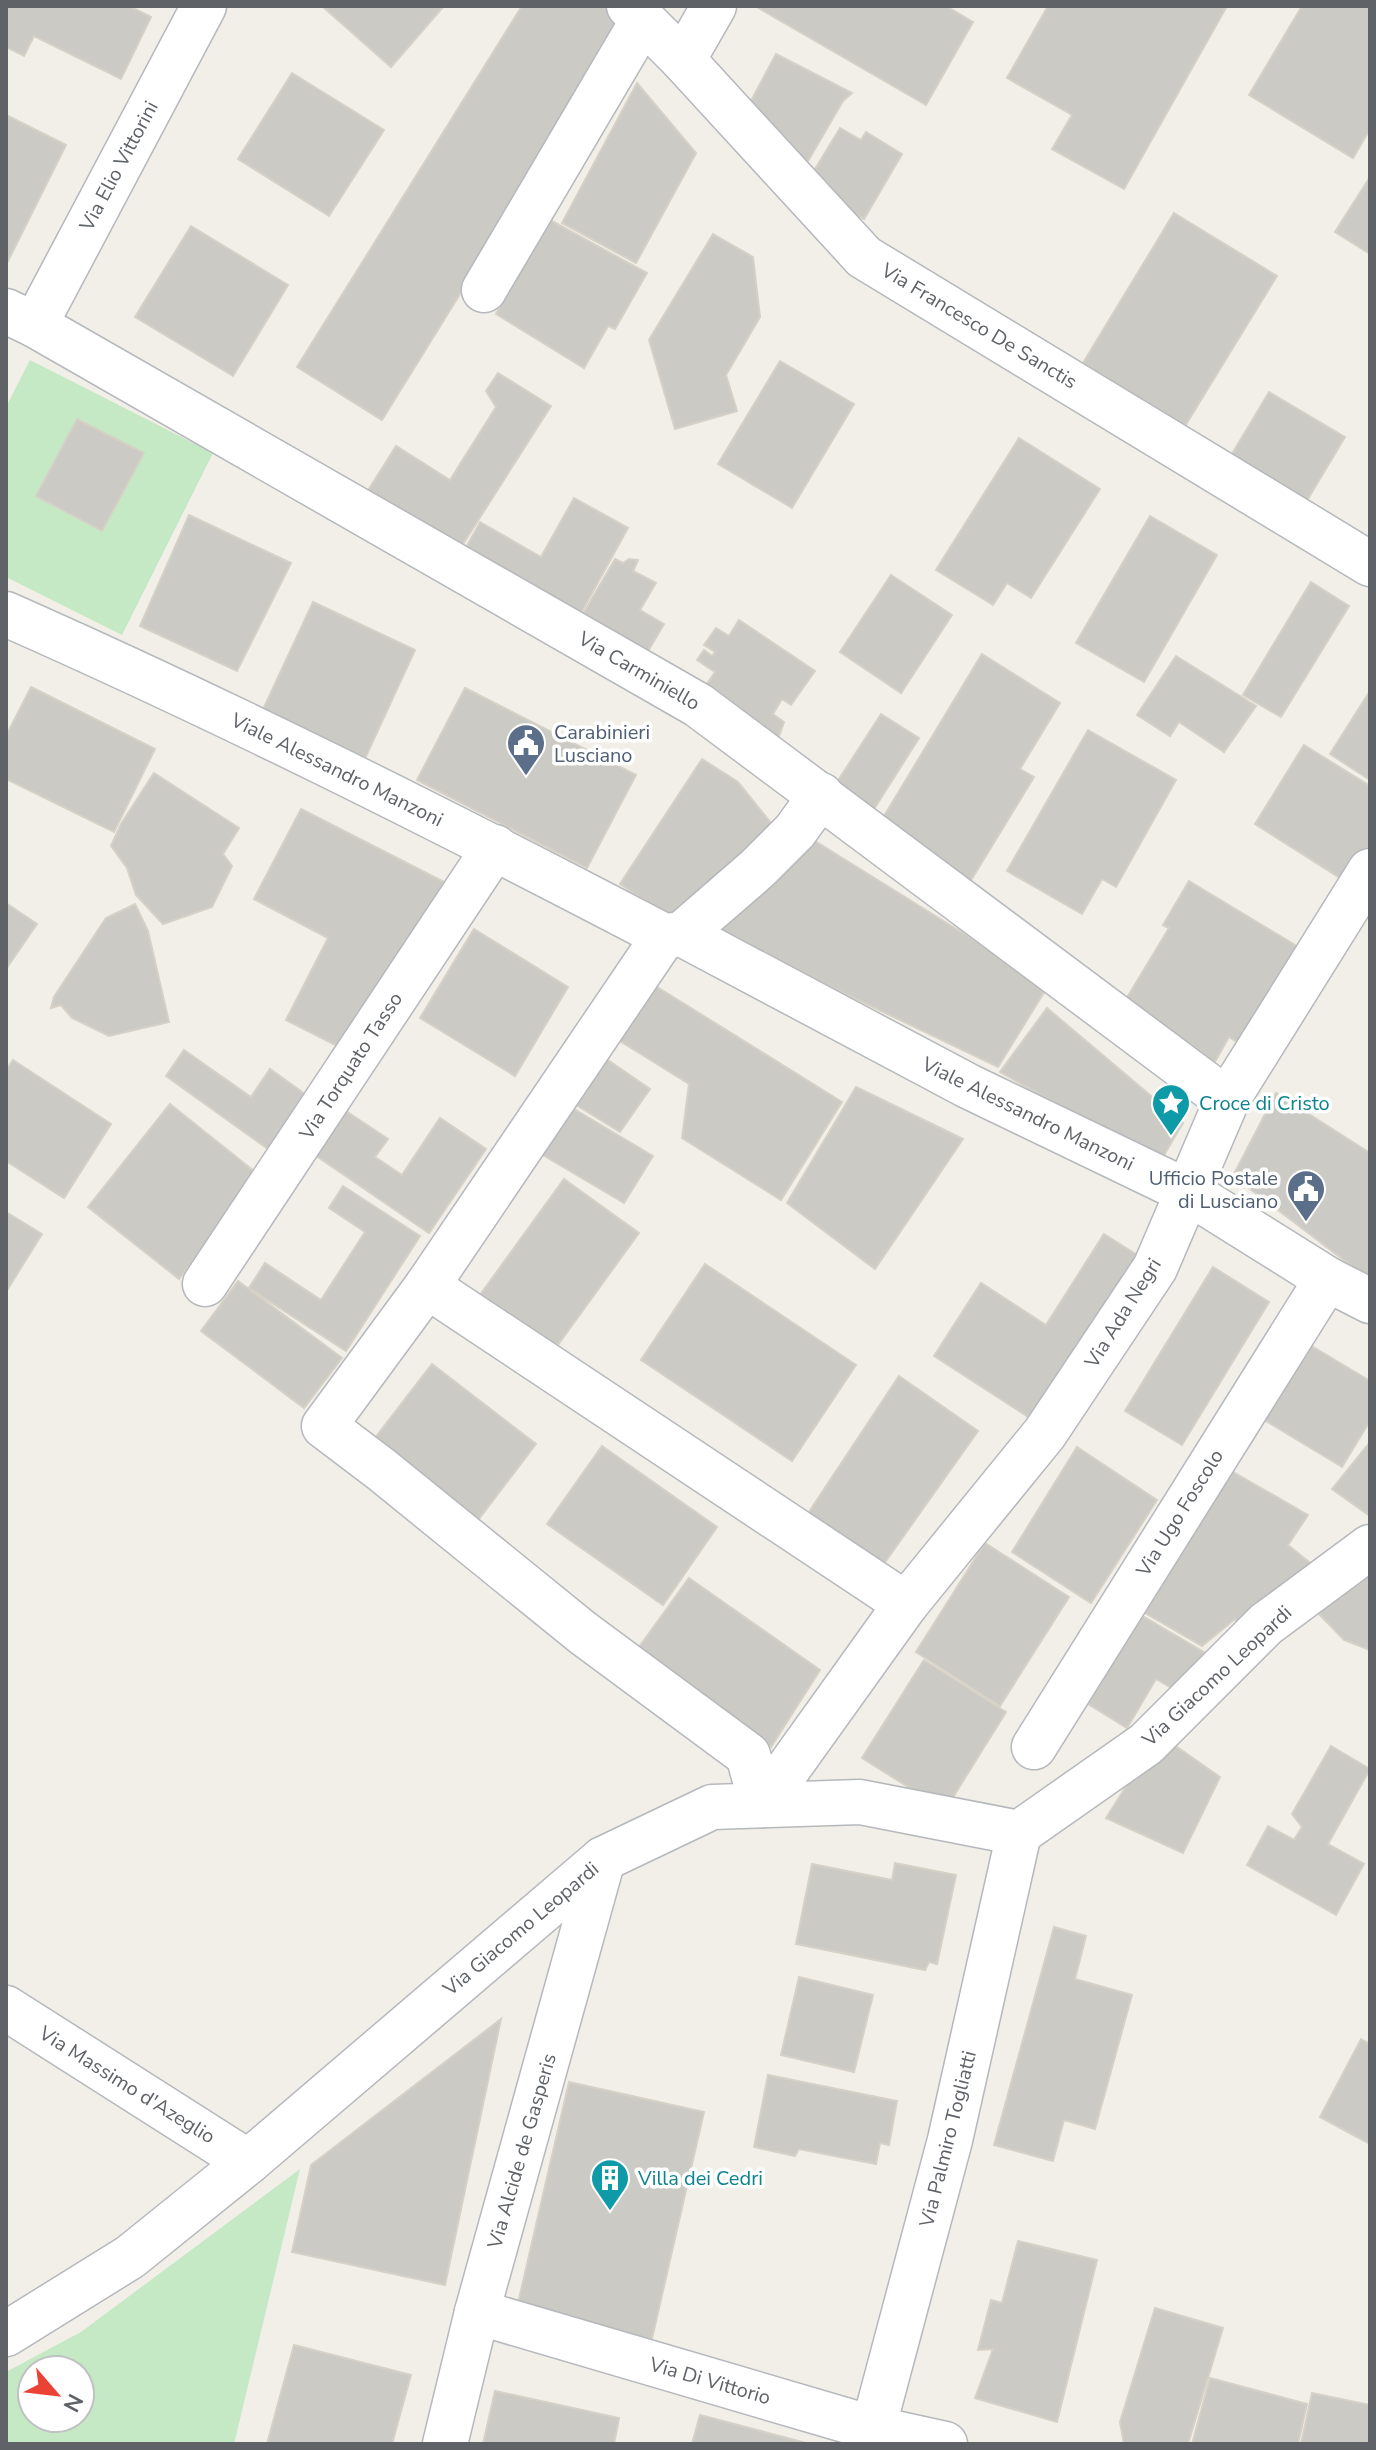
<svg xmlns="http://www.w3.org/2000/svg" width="1376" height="2450" font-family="'Nunito Sans',sans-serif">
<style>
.green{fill:#c5e8c5;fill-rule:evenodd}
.building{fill:#cccac5;stroke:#d6d1c6;stroke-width:2}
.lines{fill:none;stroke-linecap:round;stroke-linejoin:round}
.minor-casing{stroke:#b5b8bc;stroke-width:47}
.tertiary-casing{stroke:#b5b8bc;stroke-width:47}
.minor{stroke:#fff;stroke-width:44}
.tertiary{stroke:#fff;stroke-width:44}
.labels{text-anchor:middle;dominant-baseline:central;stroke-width:7;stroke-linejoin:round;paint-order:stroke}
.street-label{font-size:20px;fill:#5f6368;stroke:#fff}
.service-label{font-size:20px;fill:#4e5e75;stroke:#fff;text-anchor:start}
.culture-label{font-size:20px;fill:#0d838f;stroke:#fff;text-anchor:start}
</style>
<rect width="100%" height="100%" fill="#f1efe8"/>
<g class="green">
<polygon points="30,360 213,453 122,635 6,577 6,407"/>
<path d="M300 2169 234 2444H6V2372L81 2332ZM32 2370H80V2418H32Z"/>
</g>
<g class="building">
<polygon points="6,6 129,6 151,17 121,79 34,36 24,56 6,47"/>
<polygon points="322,6 444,6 391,67"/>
<polygon points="522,6 605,6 629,21 382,420 297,367"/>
<polygon points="755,6 946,6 973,22 926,105"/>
<polygon points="1048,6 1227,6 1124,189 1052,149 1072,115 1007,78"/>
<polygon points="1302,6 1370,6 1370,129 1353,158 1249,95"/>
<polygon points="776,54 852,93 843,101 804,168 744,114"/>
<polygon points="292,73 384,130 329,216 238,159"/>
<polygon points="637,83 696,153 636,263 562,223"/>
<polygon points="6,115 66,145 6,265"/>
<polygon points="840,128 861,140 866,132 902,154 864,219 806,184"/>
<polygon points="1370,177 1370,254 1335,232"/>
<polygon points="1174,213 1277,276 1185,426 1083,363"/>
<polygon points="550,220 647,273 615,329 608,326 584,368 496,314"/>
<polygon points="191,226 288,285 233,376 135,317"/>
<polygon points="713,234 753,257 760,317 726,375 737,411 675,429 649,340"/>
<polygon points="780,361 854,404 792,508 718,464"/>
<polygon points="498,373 551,406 456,555 364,497 396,446 450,480 496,407 486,391"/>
<polygon points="1269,392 1345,437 1305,504 1229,459"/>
<polygon points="77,419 144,453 102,531 36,496"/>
<polygon points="1019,438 1100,489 1031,598 1007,583 993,605 936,570"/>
<polygon points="574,498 628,528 574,626 458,562 480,522 541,557"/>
<polygon points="189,515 291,563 237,671 140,626"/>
<polygon points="1150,516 1217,555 1144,682 1076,643"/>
<polygon points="615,559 623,563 629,559 638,560 633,571 656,583 640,610 664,624 641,663 576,626"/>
<polygon points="891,575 952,615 901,693 840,652"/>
<polygon points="1311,582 1349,606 1281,717 1243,695"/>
<polygon points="313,602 415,650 362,765 259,718"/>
<polygon points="739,620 815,671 791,705 782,699 773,714 784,722 774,750 697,698 715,672 697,660 704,650 712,656 715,652 704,645 716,628 729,636"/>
<polygon points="982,654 1060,703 1020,769 1034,777 970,882 878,826"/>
<polygon points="1176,656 1256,706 1224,752 1179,722 1170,736 1137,715"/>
<polygon points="31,687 155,749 114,832 6,779 6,736"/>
<polygon points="465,688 636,775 587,868 417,780"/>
<polygon points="1370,691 1370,780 1330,754"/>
<polygon points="881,714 919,738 871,814 832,790"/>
<polygon points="1088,730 1176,780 1116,887 1102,879 1082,914 1007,871"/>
<polygon points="1304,745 1370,786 1370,847 1348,883 1255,824"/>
<polygon points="702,759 738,782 779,833 678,922 620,884"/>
<polygon points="154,773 239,828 223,854 232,866 212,907 163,924 136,895 127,868 111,846 121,824"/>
<polygon points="301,809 444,882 355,1055 286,1020 328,938 254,899"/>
<polygon points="807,836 1048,986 998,1067 712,930"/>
<polygon points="1189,881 1310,954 1238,1043 1229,1037 1212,1067 1119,1011 1169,928 1163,925"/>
<polygon points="6,903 37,924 6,969"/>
<polygon points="135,904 148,931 169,1022 109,1036 72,1018 61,1005 51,1008 54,997 106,918"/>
<polygon points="474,929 568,987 515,1076 420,1018"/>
<polygon points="649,982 842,1102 781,1200 682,1138 689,1084 615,1038"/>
<polygon points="1047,1008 1183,1123 1160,1162 1000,1072"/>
<polygon points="184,1050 251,1097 270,1069 320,1105 282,1159 166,1076"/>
<polygon points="605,1058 650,1089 620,1132 573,1103"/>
<polygon points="13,1060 111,1124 64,1198 6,1161 6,1071"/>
<polygon points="856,1087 963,1139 875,1269 787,1203"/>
<polygon points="1276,1093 1370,1153 1370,1280 1233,1176"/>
<polygon points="564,1103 653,1156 624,1203 536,1151"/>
<polygon points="170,1104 260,1176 179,1279 88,1207"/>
<polygon points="346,1111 388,1139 375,1157 402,1175 440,1118 486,1149 429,1233 315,1155"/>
<polygon points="564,1179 639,1233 552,1353 477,1299"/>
<polygon points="343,1186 420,1236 346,1351 249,1288 265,1263 321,1300 365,1232 329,1208"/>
<polygon points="6,1212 42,1234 6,1292"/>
<polygon points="1104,1234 1145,1260 1039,1424 934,1356 981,1283 1046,1325"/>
<polygon points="705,1264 856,1365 792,1461 641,1360"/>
<polygon points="1213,1267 1269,1302 1182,1445 1125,1411"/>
<polygon points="238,1281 342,1358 304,1408 201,1331"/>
<polygon points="1305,1342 1370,1381 1370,1421 1342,1467 1261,1418"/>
<polygon points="432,1364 536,1444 472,1528 368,1447"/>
<polygon points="899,1376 978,1431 881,1568 805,1518"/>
<polygon points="1370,1442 1370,1516 1332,1489"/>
<polygon points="602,1446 717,1527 663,1605 547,1524"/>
<polygon points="1077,1447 1157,1500 1091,1603 1012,1552"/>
<polygon points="1228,1469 1308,1515 1288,1545 1314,1566 1240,1628 1235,1619 1202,1646 1145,1613"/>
<polygon points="985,1543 1069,1597 1000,1706 916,1652"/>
<polygon points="1370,1565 1370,1650 1344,1640 1319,1614"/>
<polygon points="689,1578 820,1670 771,1747 634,1654"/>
<polygon points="1134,1611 1204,1652 1180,1693 1156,1679 1127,1728 1088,1704 1130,1632"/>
<polygon points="924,1660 1006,1712 945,1810 862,1758"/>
<polygon points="1170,1742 1220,1777 1183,1853 1106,1818 1134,1774"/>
<polygon points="1331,1746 1370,1769 1328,1844 1364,1864 1336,1915 1247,1865 1268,1826 1294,1840 1302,1827 1292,1814"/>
<polygon points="895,1863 956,1875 937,1964 929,1962 925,1970 796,1944 812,1864 892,1880"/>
<polygon points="1054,1927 1086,1936 1075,1979 1132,1995 1095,2129 1064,2120 1053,2161 994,2145"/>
<polygon points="799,1977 873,1995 854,2072 781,2055"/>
<polygon points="501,2019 445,2285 292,2252 311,2165"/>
<polygon points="1361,2039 1370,2044 1370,2144 1320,2117"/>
<polygon points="768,2075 897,2101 889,2145 880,2143 876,2164 799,2149 795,2156 754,2147"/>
<polygon points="569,2082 704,2112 651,2343 516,2312"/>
<polygon points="1018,2241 1097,2260 1057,2422 975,2398 993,2349 978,2350 991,2300 1002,2303"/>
<polygon points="1155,2308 1223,2328 1188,2444 1124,2444 1120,2422"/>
<polygon points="294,2345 411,2375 392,2444 267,2444"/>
<polygon points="1210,2378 1307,2404 1298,2444 1192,2444"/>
<polygon points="495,2391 619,2418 614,2444 483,2444"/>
<polygon points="1312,2393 1370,2405 1370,2444 1301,2444"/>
<polygon points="700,2415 810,2444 692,2444"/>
</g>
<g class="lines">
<g class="minor-casing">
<g id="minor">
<polyline points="629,6 683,60 864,257 1370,564"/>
<polyline points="683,60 714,6"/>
<polyline points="484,290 643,20"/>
<polyline points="6,311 35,325 698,705 1227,1100"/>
<polyline points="35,325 204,6"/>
<polyline points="682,934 758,868 795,831 821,795"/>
<polyline points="664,936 427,1286 324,1426 382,1470 583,1633 748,1755 762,1805"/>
<polyline points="205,1284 495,847"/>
<polyline points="427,1286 906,1604 762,1805"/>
<polyline points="906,1604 1045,1433 1155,1268 1227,1100 1370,871"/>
<polyline points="1034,1747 1327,1279"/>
<polyline points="6,2008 248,2162"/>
<polyline points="477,2312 872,2428 945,2444"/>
<polyline points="445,2444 477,2312 603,1859"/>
<polyline points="869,2444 950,2140 1019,1833"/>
</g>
</g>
<g class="tertiary-casing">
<g id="tertiary">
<path d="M6 614C230 713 448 823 664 936L682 934 968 1086 1188 1192 1327 1279 1370 1301"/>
<polyline points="6,2334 130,2257 248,2162 603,1859 712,1807 860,1802 1019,1833 1146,1744 1266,1624 1370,1547"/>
</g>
</g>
<use href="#minor" class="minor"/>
<use href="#tertiary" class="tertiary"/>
</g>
<defs>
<g id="civic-pin" transform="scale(2)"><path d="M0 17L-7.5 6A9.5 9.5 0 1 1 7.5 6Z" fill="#5c6f8a" stroke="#fff"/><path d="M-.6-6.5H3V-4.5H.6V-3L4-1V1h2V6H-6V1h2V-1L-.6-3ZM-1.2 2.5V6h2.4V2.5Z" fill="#fff"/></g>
<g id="sight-pin" transform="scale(2)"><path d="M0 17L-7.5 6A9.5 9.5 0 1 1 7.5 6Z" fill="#0f9aa8" stroke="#fff"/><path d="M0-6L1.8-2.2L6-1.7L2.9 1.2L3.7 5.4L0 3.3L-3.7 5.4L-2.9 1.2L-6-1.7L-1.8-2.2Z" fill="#fff"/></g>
<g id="building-pin" transform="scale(2)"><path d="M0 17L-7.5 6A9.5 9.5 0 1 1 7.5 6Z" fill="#0f9aa8" stroke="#fff"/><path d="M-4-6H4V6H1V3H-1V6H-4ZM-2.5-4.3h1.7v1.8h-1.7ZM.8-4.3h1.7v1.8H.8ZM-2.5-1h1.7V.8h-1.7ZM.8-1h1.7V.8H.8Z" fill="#fff"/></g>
</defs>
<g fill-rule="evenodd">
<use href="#civic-pin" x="526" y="743"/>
<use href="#sight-pin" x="1171" y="1103"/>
<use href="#civic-pin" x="1306" y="1189"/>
<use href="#building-pin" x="610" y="2178"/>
</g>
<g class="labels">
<g class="street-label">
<text transform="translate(119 166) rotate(-62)">Via Elio Vittorini</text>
<text transform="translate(979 326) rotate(31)">Via Francesco De Sanctis</text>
<text transform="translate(639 671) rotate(30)">Via Carminiello</text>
<text transform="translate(337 770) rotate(26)">Viale Alessandro Manzoni</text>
<text transform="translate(351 1066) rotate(-57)">Via Torquato Tasso</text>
<text transform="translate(1028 1114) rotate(26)">Viale Alessandro Manzoni</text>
<text transform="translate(1123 1313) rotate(-58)">Via Ada Negri</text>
<text transform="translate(1180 1513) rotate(-58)">Via Ugo Foscolo</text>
<text transform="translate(1217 1676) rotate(-43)">Via Giacomo Leopardi</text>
<text transform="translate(521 1929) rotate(-40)">Via Giacomo Leopardi</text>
<text transform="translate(127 2085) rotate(32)">Via Massimo d'Azeglio</text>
<text transform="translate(948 2139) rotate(-76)">Via Palmiro Togliatti</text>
<text transform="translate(522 2151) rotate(-74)">Via Alcide de Gasperis</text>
<text transform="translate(710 2381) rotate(16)">Via Di Vittorio</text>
</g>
<g class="service-label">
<text x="554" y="732">Carabinieri<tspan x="554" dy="23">Lusciano</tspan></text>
<text x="1278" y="1178" text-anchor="end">Ufficio Postale<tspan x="1278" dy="23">di Lusciano</tspan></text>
</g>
<g class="culture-label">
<text x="1199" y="1103">Croce di Cristo</text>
<text x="638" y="2178">Villa dei Cedri</text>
</g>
</g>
<rect width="1376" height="2450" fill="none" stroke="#5f6368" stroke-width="16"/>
<g transform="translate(56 2394) rotate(118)"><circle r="38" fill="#ffffff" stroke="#bfc1c3" stroke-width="2"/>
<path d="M0-6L14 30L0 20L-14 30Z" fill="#ea4335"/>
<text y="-12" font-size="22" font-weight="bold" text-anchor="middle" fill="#5f6368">N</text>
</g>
</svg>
